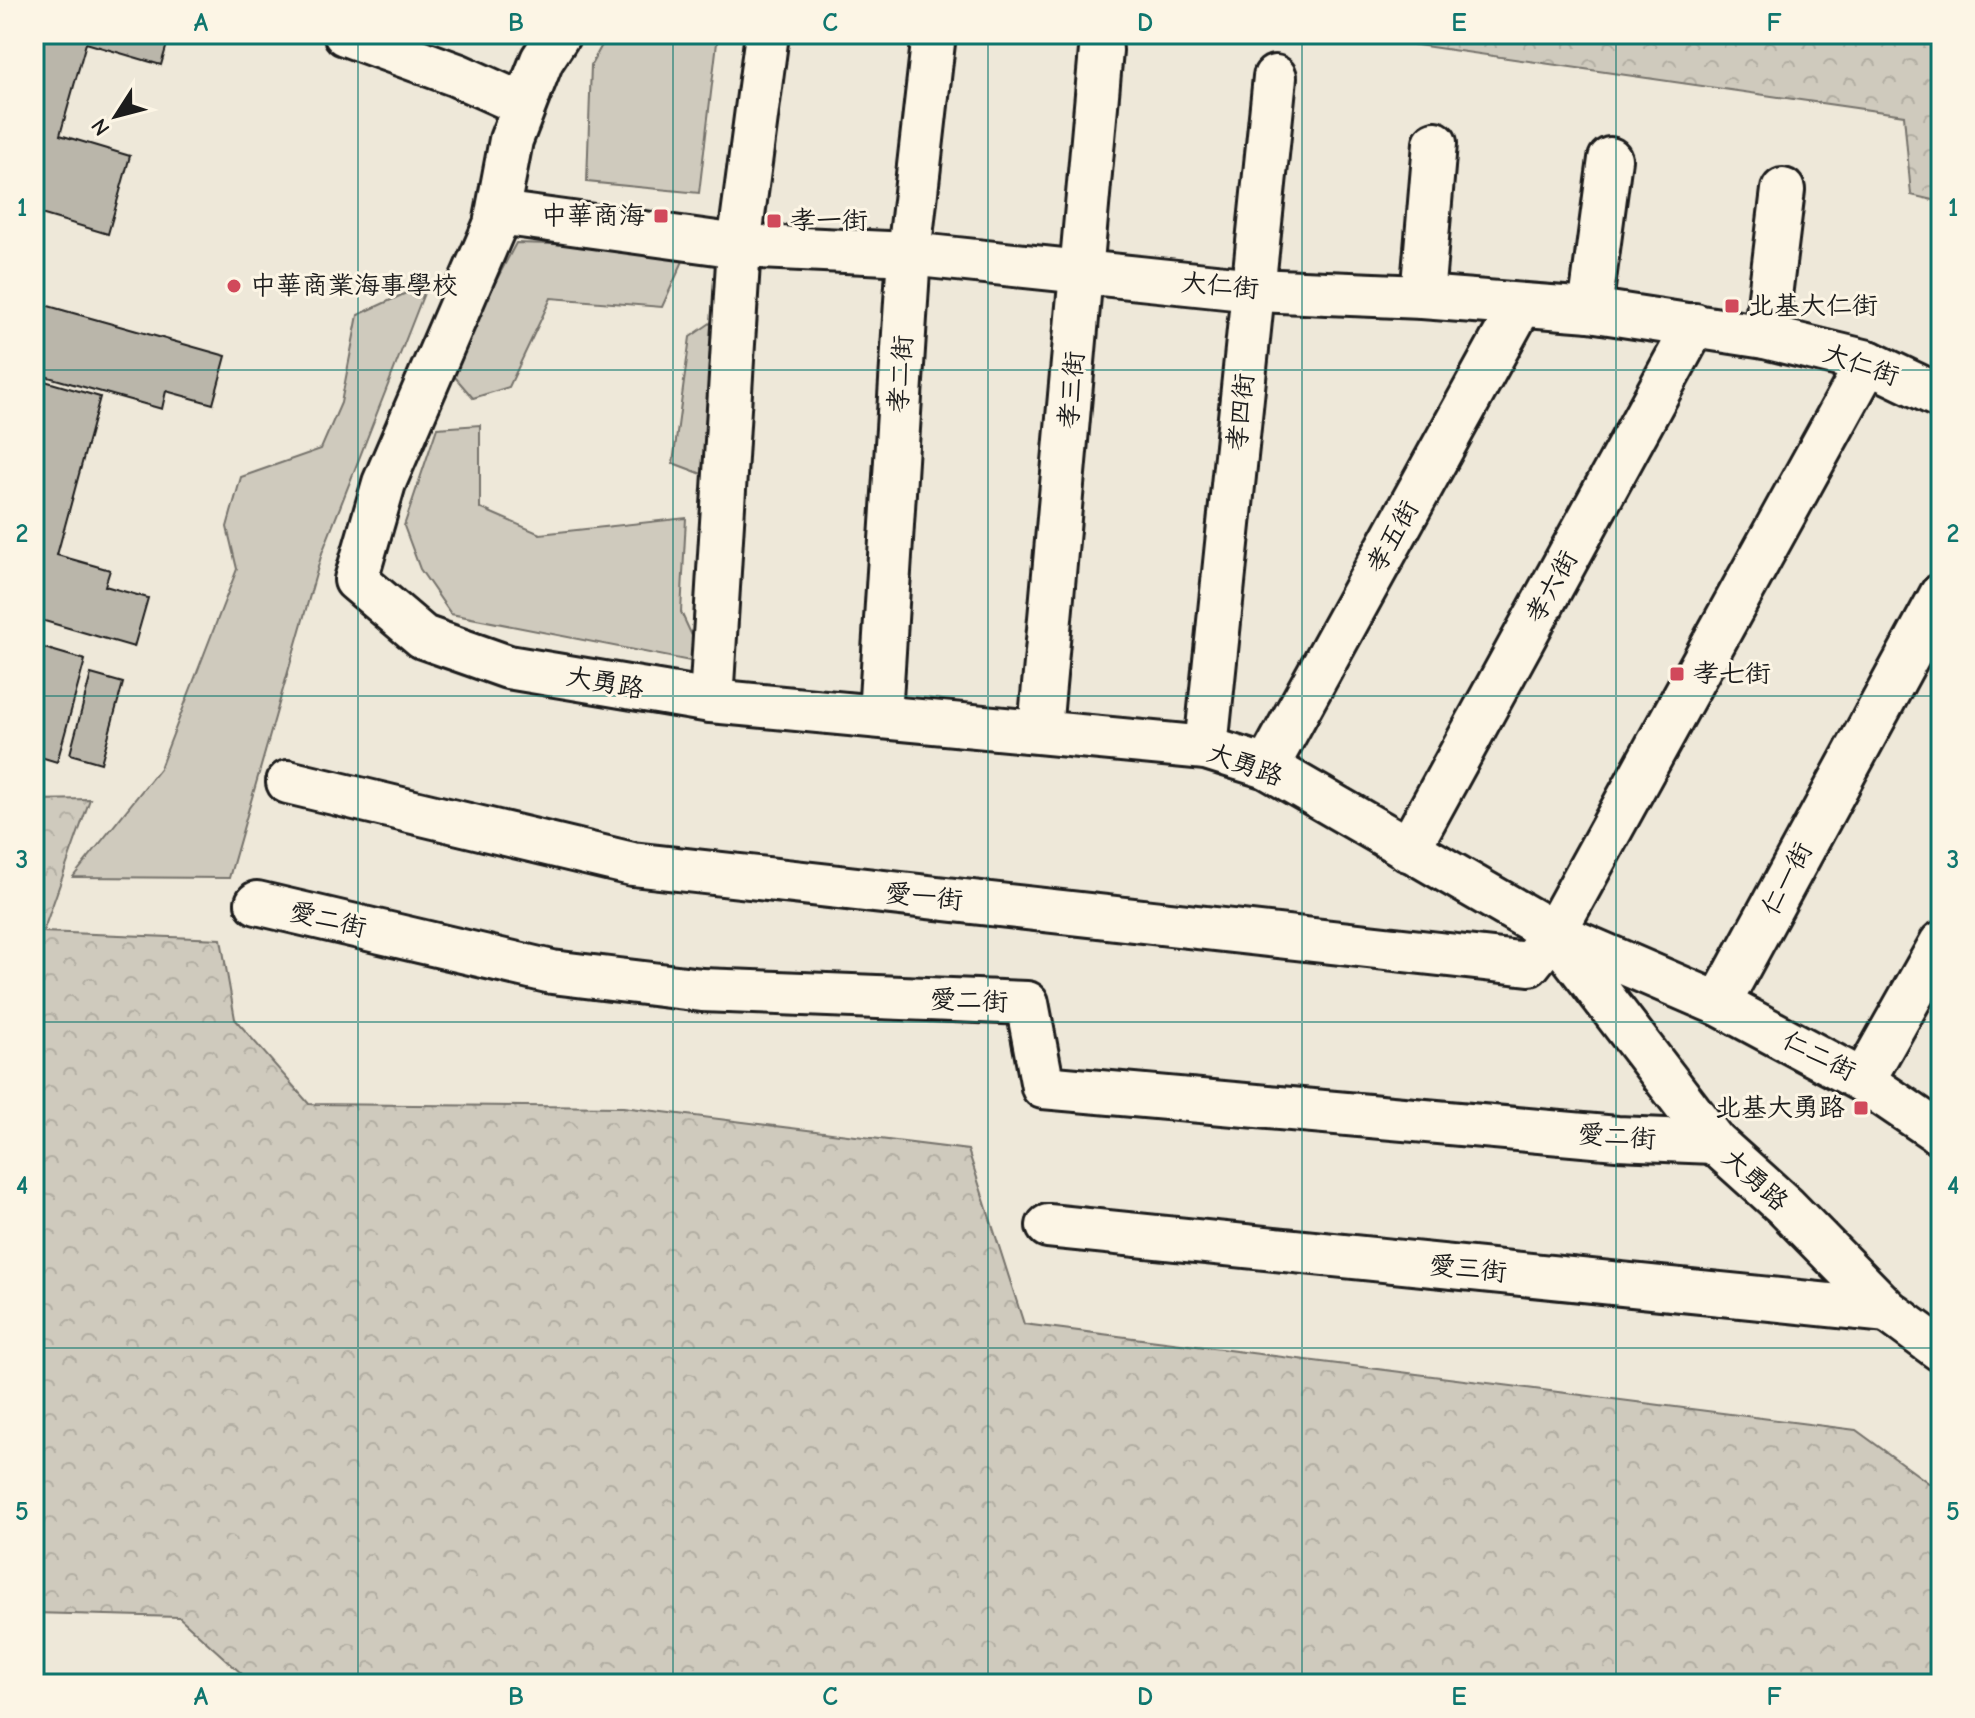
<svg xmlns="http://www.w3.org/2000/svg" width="1975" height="1718" font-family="'Comic Neue','LXGW WenKai TC',sans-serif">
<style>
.grass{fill:#cfcabd;stroke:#76736c;stroke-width:2}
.forest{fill:url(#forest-crowns);stroke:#76736c;stroke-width:2}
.building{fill:#bab6aa;stroke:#1c1c1c;stroke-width:2}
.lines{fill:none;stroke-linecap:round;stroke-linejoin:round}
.minor-casing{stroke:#1c1c1c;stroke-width:48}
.minor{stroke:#fcf5e5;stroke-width:42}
.grid{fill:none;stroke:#0f766e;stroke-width:2;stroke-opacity:0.55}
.poi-dot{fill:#d1495b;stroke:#fcf5e5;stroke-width:3}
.labels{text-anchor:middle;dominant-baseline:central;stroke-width:6;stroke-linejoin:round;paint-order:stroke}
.poi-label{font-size:26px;fill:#1c1c1c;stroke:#fcf5e5;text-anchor:start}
.street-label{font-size:26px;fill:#1c1c1c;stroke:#fcf5e5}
.neatline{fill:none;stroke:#0f766e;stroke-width:3}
.grid-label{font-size:26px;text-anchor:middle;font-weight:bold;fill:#0f766e}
</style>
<defs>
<pattern id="forest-crowns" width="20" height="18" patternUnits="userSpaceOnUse" patternTransform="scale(2)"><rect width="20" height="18" fill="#cfcabd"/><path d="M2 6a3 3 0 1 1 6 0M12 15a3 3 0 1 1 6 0" fill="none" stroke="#b1ada2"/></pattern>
</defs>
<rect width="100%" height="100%" fill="#eee8d9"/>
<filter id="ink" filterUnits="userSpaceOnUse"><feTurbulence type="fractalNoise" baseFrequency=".0125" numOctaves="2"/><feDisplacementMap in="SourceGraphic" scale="16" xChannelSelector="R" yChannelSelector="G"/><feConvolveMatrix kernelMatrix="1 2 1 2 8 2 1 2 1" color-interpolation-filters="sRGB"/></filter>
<g filter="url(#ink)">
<g class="grass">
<polygon points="608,34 718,34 699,193 587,182 591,65"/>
<polygon points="516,243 689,248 662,307 551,298 509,387 473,398 449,370"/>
<polygon points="428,283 322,553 229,878 73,877 160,768 237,569 227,527 241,477 321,449 341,403 358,315"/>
<polygon points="719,317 702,474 673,463 690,337"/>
<polygon points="480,425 480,508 540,534 686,518 681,612 705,664 451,614 420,569 404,526 437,428"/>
</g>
<g class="forest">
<polygon points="1341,34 1941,34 1941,202 1911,195 1904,115"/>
<polygon points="90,799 43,932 221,939 235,1019 309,1104 623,1107 968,1150 1024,1324 1856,1430 1941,1492 1941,1684 253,1684 179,1617 34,1613 34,800"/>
</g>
<g class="building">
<polygon points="34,34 170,34 161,65 86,43 60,135 130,156 108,234 34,212"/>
<polygon points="34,302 226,356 213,404 166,391 162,409 34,373"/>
<polygon points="34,378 100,397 57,555 110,570 105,586 148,598 134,647 34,618"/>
<polygon points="34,645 85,660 57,762 34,755"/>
<polygon points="91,674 123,683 101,763 70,754"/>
</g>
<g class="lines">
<g class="minor-casing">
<g id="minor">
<polyline points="345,34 457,75 524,105"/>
<polyline points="559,34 542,60 511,140 495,225 384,483 356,580 423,637 508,667 711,701 1206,748 1267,767 1554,933 1714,1142 1785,1206 1888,1311 1941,1350"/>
<polyline points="495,225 506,214 739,246 909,254 1254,290 1422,297 1590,310 1765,337 1868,362 1941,397"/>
<polyline points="1422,297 1435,143"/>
<polyline points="1590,310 1610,159"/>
<polyline points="1765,337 1783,190"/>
<polyline points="711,701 739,246 767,34"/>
<polyline points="880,715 909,254 934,34"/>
<polyline points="1040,730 1101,50"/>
<polyline points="1206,748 1275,77"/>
<polyline points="1267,767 1520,307"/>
<polyline points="288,782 632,864 1529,964 1554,933 1868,362"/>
<polyline points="1408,850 1695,325"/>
<polyline points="257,903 552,972 702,990 1027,1003 1043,1087 1617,1138 1714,1142"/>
<polyline points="1559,935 1719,1004 1863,1081 1941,1134"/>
<polyline points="1719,1004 1941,595"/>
<polyline points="1863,1081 1941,943"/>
<polyline points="1048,1226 1888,1311"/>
</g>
</g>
<use href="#minor" class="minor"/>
</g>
</g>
<path class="grid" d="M358 34V1684M673 34V1684M988 34V1684M1302 34V1684M1616 34V1684M34 370H1941M34 696H1941M34 1022H1941M34 1348H1941"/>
<g class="poi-dot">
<rect x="653" y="208" width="16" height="16" rx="4"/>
<rect x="766" y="213" width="16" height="16" rx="4"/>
<circle cx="234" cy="286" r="8"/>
<rect x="1724" y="298" width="16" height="16" rx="4"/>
<rect x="1669" y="666" width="16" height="16" rx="4"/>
<rect x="1853" y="1100" width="16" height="16" rx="4"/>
</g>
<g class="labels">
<g class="poi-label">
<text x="645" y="216" text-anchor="end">中華商海</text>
<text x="790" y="221">孝一街</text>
<text x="250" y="286">中華商業海事學校</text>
<text x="1748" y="306">北基大仁街</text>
<text x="1693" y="674">孝七街</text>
<text x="1845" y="1108" text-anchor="end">北基大勇路</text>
</g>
<g class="street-label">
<text transform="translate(1220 286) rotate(5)">大仁街</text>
<text transform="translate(1861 365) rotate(19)">大仁街</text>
<text transform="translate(901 374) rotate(-86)">孝二街</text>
<text transform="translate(1072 390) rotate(-85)">孝三街</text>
<text transform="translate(1241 412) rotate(-84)">孝四街</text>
<text transform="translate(1393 537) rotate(-61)">孝五街</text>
<text transform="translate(1552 587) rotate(-61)">孝六街</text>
<text transform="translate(605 683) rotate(10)">大勇路</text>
<text transform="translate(1245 765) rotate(20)">大勇路</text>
<text transform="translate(1787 879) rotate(-62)">仁一街</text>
<text transform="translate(924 897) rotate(6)">愛一街</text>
<text transform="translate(328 920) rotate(13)">愛二街</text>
<text transform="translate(969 1001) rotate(2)">愛二街</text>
<text transform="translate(1819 1056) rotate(27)">仁二街</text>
<text transform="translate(1617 1137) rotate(4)">愛二街</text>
<text transform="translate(1755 1180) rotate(42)">大勇路</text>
<text transform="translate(1468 1269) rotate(6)">愛三街</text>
</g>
</g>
<rect width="1975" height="1718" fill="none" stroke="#fcf5e5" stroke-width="88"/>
<g transform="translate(116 116) rotate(234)" stroke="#fcf5e5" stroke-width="6" paint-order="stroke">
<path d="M0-6L14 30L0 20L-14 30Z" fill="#1c1c1c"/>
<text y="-12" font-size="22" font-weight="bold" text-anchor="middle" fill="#1c1c1c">N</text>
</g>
<rect x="44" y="44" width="1887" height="1630" class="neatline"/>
<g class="grid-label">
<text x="201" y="31">A</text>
<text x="516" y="31">B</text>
<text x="830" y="31">C</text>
<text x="1145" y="31">D</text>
<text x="1459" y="31">E</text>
<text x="1774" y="31">F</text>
<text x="22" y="216">1</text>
<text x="1953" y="216">1</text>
<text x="22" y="542">2</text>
<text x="1953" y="542">2</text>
<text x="22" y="868">3</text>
<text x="1953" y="868">3</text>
<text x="22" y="1194">4</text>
<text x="1953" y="1194">4</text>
<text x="22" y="1520">5</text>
<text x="1953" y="1520">5</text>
<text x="201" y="1705">A</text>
<text x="516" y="1705">B</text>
<text x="830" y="1705">C</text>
<text x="1145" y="1705">D</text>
<text x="1459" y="1705">E</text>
<text x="1774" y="1705">F</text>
</g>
</svg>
